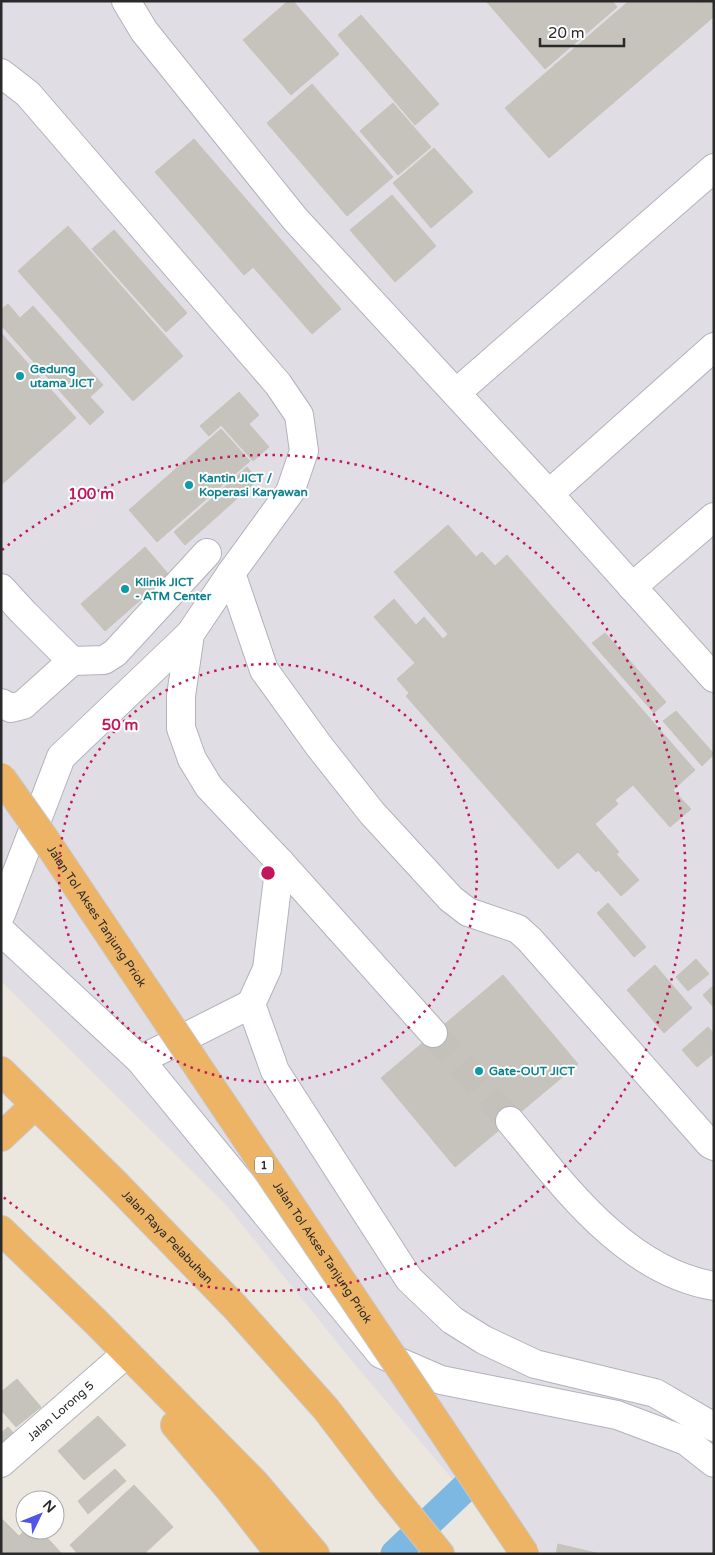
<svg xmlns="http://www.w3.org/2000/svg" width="715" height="1555" font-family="'Varela Round',sans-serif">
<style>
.industrial{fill:#e0dde4}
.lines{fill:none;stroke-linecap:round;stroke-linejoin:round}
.canal{stroke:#7cb8e2;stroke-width:29}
.building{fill:#c6c3bd;stroke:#c6c3b7}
.minor-tunnel{stroke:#c4c1ba;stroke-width:28;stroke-dasharray:28 14;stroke-linecap:butt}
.minor-casing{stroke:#b1b2bc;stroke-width:30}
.highway-casing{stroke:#c8c8c8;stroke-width:30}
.minor{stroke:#fff;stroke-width:28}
.highway{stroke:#edb466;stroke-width:28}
.highway-bridge-casing{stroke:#c8c8c8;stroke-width:30;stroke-linecap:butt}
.highway-bridge{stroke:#edb466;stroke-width:28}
.ring{fill:none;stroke:#c2185b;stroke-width:2.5;stroke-dasharray:2.5 5}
.culture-dot{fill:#0f9aa8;stroke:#fff;stroke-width:2}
.labels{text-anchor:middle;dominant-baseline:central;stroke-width:4;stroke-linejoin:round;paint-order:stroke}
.shield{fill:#fff;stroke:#6a6a6a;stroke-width:1}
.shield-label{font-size:11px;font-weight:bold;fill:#2a2a2a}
.culture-label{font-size:12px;font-weight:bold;fill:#0d838f;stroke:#fff;text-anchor:start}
.street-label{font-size:12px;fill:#2a2a2a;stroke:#fff}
.centre{fill:#c2185b;stroke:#fff;stroke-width:2.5}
.ring-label{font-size:15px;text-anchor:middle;font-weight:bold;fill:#c2185b;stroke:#fff;stroke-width:4;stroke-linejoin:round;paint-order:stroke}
</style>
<rect width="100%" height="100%" fill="#ebe7de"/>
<polygon class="industrial" points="1,1 714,1 714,1554 516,1554 352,1361 227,1206 1,981"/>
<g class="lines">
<polyline class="canal" points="395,1554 469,1484"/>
</g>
<g class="building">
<polygon points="288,1 293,1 339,54 291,95 243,40"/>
<polygon points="486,1 612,1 617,7 545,69"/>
<polygon points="629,1 696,1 711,19 549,158 505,108"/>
<polygon points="696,1 714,1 714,16 711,19"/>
<polygon points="361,15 439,104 415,125 338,35"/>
<polygon points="312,84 393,177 347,216 267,123"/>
<polygon points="393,103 431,147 398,175 360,131"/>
<polygon points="194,139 283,242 244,275 155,172"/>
<polygon points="434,148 473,192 431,228 393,183"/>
<polygon points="392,195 436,246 395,282 350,230"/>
<polygon points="68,226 183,356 133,401 18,271"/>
<polygon points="114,230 187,313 166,332 92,249"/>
<polygon points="283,242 341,309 312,334 253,267"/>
<polygon points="8,304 20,318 33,306 103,385 90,397 104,412 90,425 1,325 1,310"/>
<polygon points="1,333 76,418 1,485"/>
<polygon points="239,392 259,415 249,424 269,447 253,461 221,425 209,436 200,426"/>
<polygon points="221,429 250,461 157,542 129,510"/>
<polygon points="247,467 258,480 185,545 174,532"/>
<polygon points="448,525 476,557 482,552 495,566 507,555 695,770 673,790 691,809 670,827 633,785 615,800 618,804 595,824 619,852 616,854 639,880 621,896 598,870 596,872 578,852 558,869 406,696 409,693 397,679 415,663 374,617 394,599 416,625 424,617 443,639 448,634 394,572"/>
<polygon points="145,547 169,575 105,631 81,604"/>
<polygon points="605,633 643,676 631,687 592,643"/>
<polygon points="643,676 666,702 654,713 631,687"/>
<polygon points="676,711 714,754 702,766 663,721"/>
<polygon points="608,903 646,947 634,957 597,913"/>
<polygon points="696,959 709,974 688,991 676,977"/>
<polygon points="655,965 692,1008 664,1033 627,990"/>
<polygon points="503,975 578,1064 455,1167 381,1078"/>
<polygon points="714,985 714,1008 703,995"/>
<polygon points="708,1027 714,1034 714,1053 697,1067 682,1050"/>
<polygon points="17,1379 41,1407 16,1427 1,1410 1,1392"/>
<polygon points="98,1416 126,1445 84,1480 58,1451"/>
<polygon points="8,1427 17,1437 1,1451 1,1433"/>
<polygon points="115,1469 126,1481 88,1514 78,1501"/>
<polygon points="134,1485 154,1506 103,1554 78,1554 70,1545"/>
<polygon points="154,1506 173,1527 144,1554 103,1554"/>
<polygon points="1,1518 19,1536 25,1530 40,1530 62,1554 1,1554"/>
<polygon points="558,1544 600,1554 556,1554"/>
</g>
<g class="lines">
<polyline class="minor-tunnel" points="433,1033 510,1121"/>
<g class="minor-casing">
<g id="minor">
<polyline points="126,1 144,31 295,219 549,494 714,678"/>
<polyline points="1,73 28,94 278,384 299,415 304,451 290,492 231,573 190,634 181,696 181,728 192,759 209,787 280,862 433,1033"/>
<polyline points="456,393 714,168"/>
<polyline points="549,494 714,347"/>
<polyline points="231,573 264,670 319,746 372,813 451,899 468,912 518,929 530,940 710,1144 714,1146"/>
<polyline points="632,587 714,517"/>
<polyline points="1,588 23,612 72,661 104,660 115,653 207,553"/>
<polyline points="1,703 11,708 23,705 72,661"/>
<polyline points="280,862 267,969 251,1004 275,1071 409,1279 452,1320 484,1340 535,1364 655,1393 714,1427"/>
<polyline points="1,914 61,757 190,634"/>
<polyline points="1,931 140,1060 381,1354 441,1380 617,1415 686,1441 714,1463"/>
<polyline points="140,1060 251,1004"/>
<path d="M510 1121C564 1186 625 1271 714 1286"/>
<path id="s1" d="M1 1463 119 1360"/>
</g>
</g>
<g class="highway-casing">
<g id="highway">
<path id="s2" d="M1 1071 115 1183 235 1307 326 1409 387 1489 440 1554"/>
<polyline points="1,1137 35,1105"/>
<polyline points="1,1230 96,1322 255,1483 315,1554"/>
<polyline points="175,1425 230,1490 280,1554"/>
</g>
</g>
<use href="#minor" class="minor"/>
<use href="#highway" class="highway"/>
<g class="highway-bridge-casing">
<g id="highway-bridge">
<path id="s3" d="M1 777 47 842 525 1554"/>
</g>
</g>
<use href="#highway-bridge" class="highway-bridge"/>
</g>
<g class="ring">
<circle cx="268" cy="873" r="209"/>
<path d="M2 550A418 418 0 1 1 2 1196"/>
</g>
<g class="culture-dot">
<circle cx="20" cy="376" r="5"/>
<circle cx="189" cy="485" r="5"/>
<circle cx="125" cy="589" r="5"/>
<circle cx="479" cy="1071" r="5"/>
</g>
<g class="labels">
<rect class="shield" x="255" y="1156.5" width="18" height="17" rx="4"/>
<g class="shield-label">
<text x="264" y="1165">1</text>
</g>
<g class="culture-label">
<text x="30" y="369">Gedung<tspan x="30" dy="14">utama JICT</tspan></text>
<text x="199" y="478">Kantin JICT /<tspan x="199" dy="14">Koperasi Karyawan</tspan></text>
<text x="135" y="582">Klinik JICT<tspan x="135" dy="14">- ATM Center</tspan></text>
<text x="489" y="1071">Gate-OUT JICT</text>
</g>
<g class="street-label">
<text stroke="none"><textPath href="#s3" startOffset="169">Jalan Tol Akses Tanjung Priok</textPath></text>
<text stroke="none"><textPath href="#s2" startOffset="235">Jalan Raya Pelabuhan</textPath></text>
<text stroke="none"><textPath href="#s3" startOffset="574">Jalan Tol Akses Tanjung Priok</textPath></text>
<text stroke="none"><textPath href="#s1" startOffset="79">Jalan Lorong 5</textPath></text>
</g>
</g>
<circle cx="268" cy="873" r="8" class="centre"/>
<g class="ring-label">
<text x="91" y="499">100 m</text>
<text x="120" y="730">50 m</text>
</g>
<rect width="715" height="1555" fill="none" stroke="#2a2a2a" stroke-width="5"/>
<g transform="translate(40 1515) rotate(47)"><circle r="24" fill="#ffffff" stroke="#aaaaaa"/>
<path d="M0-4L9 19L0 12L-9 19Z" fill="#4f55e6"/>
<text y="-8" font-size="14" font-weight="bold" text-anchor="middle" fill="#2a2a2a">N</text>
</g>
<path d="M540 38v8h84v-8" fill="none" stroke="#2a2a2a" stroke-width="2.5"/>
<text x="548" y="38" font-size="15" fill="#2a2a2a" stroke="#ffffff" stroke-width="4" paint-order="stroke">20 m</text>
</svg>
